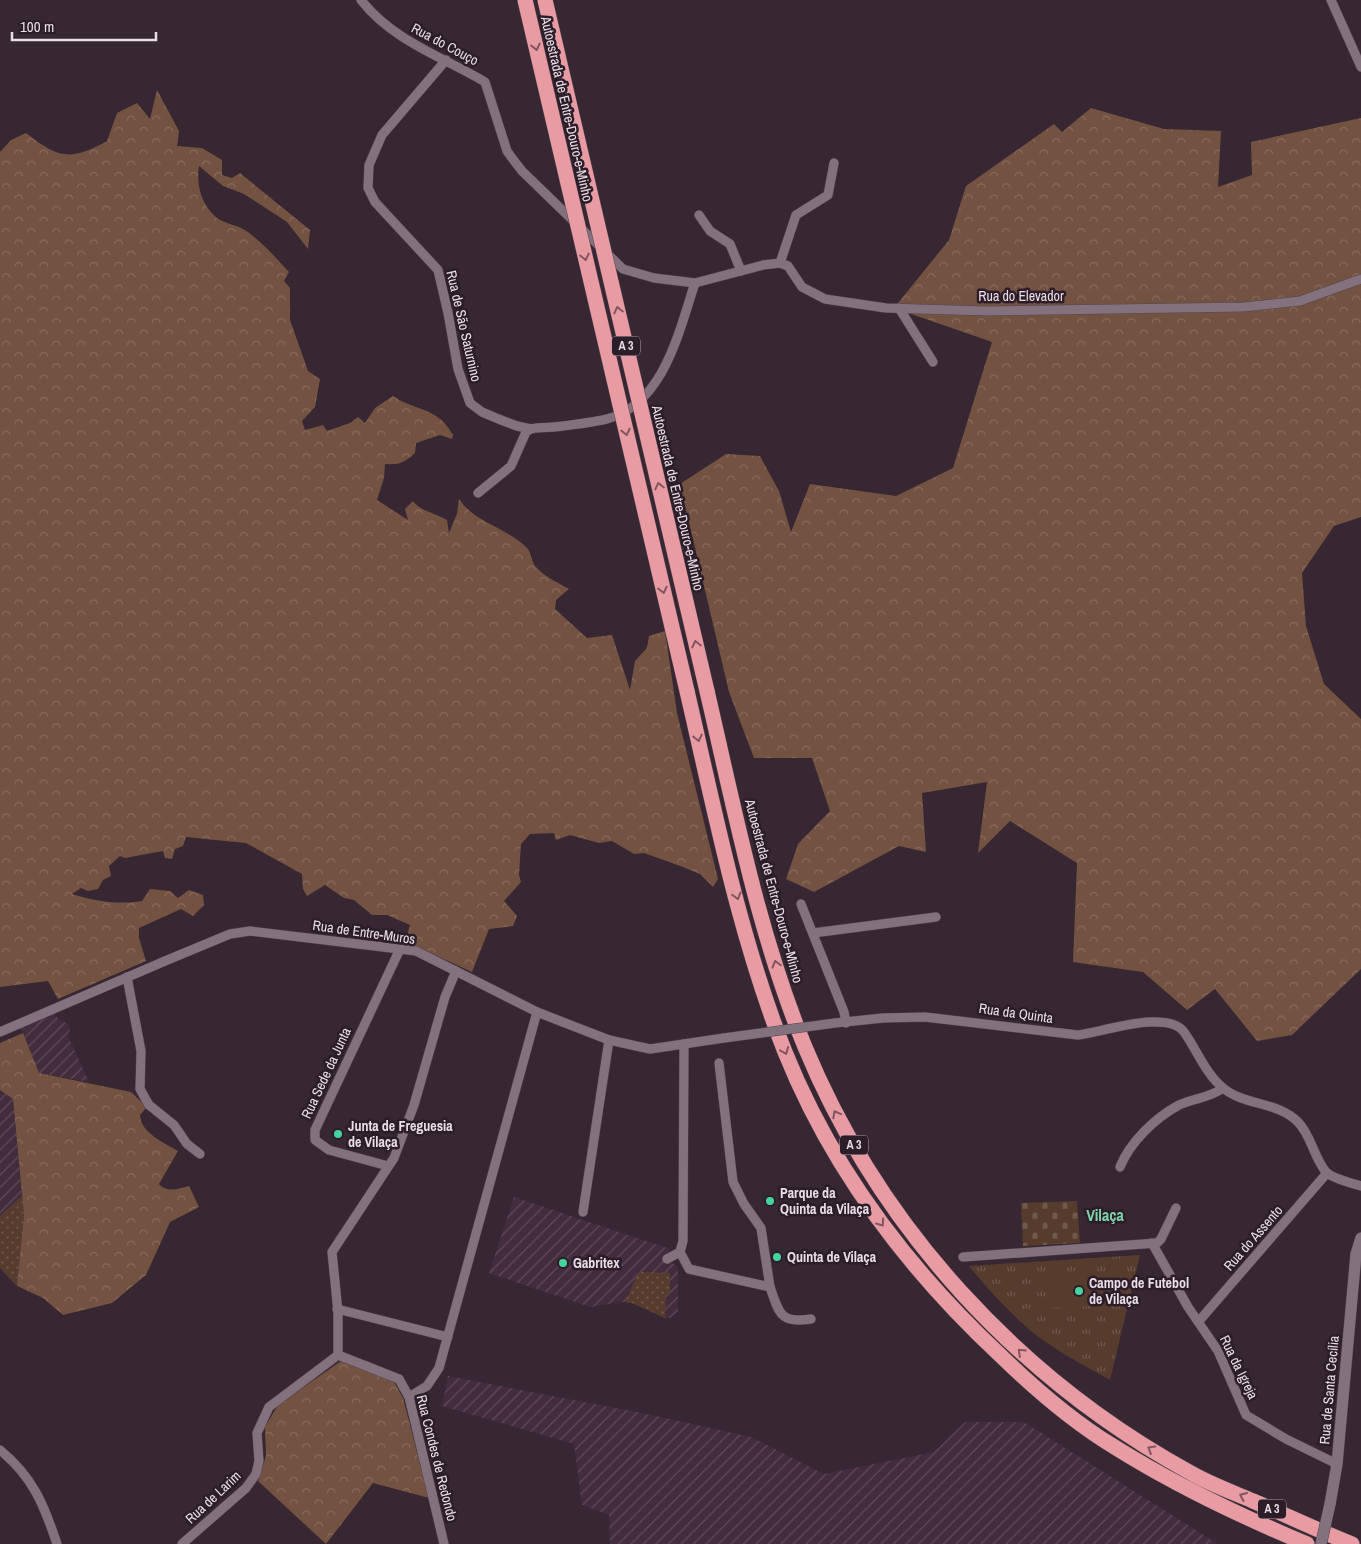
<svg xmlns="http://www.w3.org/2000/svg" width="1361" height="1544" font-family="'Archivo Narrow',sans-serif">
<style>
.industrial{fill:url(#industrial-furrows)}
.grass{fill:url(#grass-dots)}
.forest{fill:url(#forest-crowns)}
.cemetery{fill:url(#cemetery-stones)}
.park{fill:url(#park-tufts)}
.garden{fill:#573c2e}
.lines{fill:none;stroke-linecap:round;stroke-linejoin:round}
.minor-casing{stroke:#52464f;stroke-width:10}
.tertiary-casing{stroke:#52464f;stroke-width:12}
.motorway-casing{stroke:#52464f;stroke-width:16}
.minor{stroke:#83717e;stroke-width:9}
.tertiary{stroke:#83717e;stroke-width:11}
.motorway{stroke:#e99ba4;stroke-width:15}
.minor-bridge-casing{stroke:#52464f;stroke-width:10;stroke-linecap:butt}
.tertiary-bridge-casing{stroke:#52464f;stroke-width:12;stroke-linecap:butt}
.motorway-bridge-casing{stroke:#52464f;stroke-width:16;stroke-linecap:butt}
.minor-bridge{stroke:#83717e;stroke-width:9}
.tertiary-bridge{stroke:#83717e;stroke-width:11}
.motorway-bridge{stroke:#e99ba4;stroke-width:15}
.oneway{stroke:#815660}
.poi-dot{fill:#46d49e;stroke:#2c1d28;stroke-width:2}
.labels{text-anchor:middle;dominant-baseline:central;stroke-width:5;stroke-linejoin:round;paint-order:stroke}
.shield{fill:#2c1d28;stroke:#b0a4ac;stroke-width:1}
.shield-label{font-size:12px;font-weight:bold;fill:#e9dee5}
.street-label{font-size:14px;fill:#e9dee5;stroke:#2c1d28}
.poi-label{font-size:14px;font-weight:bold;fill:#e9dee5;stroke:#2c1d28;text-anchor:start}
.quarter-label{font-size:16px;font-weight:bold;fill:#7dd2ad;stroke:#2c1d28}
</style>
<defs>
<pattern id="industrial-furrows" width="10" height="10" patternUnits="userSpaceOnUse" patternTransform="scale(1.25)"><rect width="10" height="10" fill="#432d3d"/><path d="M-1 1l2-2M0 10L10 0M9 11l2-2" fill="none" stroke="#5e4b59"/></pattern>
<pattern id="grass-dots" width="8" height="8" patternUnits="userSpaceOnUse" patternTransform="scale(1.25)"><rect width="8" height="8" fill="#573c2e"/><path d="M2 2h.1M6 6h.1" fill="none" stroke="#6f584c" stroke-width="1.8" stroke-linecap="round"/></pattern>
<pattern id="forest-crowns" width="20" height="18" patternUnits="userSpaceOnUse" patternTransform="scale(1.25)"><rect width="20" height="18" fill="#745241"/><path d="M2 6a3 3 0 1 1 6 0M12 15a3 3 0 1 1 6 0" fill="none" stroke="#886a5c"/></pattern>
<pattern id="cemetery-stones" width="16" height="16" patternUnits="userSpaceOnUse" patternTransform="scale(1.25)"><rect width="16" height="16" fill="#573c2e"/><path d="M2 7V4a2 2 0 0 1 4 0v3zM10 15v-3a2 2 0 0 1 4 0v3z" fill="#6f584c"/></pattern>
<pattern id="park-tufts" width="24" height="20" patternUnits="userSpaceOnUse" patternTransform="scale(1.25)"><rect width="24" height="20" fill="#573c2e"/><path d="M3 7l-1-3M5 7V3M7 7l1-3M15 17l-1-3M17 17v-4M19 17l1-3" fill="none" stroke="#6f584c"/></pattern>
</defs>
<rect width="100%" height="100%" fill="#362732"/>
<g class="industrial">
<polygon points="55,1014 59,1020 67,1023 70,1029 68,1036 89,1082 39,1073 21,1028"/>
<polygon points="0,1090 13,1099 24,1215 17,1286 0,1268"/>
<polygon points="514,1197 670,1249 667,1259 678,1267 678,1312 670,1318 665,1318 632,1303 621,1302 590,1307 489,1273"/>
<polygon points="448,1376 652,1415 751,1437 824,1474 934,1452 965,1422 1024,1422 1218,1544 610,1544 609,1515 582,1505 574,1444 442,1406"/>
</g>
<g class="grass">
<polygon points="22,1196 24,1215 17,1286 0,1268 0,1216"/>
<polygon points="639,1272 670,1273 670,1294 666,1294 665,1318 632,1303 625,1302"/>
</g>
<g class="forest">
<path d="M157 90 179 131 177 146 202 148 222 160V175L232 178 240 173 310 230 308 249 287 222 244 194 223 186 199 166C196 184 201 205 217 218 225 224 239 225 248 232 264 244 276 258 289 272L284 281 290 288V320L308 371 320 379 315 407 302 421 305 430 323 425 327 431 350 423 358 417 365 423 375 408 393 396C409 407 427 408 440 419 445 422 449 429 453 435L452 439 440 435 416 443 415 453C404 463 399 465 385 464L384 478 377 500 408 520 405 509 413 501C420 511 435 513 447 520L449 533 457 514 459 499C475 523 506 527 527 548 532 553 531 563 537 568 545 577 559 583 569 589L556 600 555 609 587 638 612 635 630 690 635 661 647 648 649 636 665 631 677 713 718 879 713 887 700 874 683 867 644 853 634 854 612 841 599 843 570 835 556 840 554 833 530 834 521 844 519 875 521 882 504 901 517 916 513 926 489 929 472 972 411 944 405 943 410 925 387 915H372L354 900 344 898 325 885 307 896 303 889 302 874 246 843 186 837 183 846 175 849 172 859 165 858 163 851 125 858 120 856 109 866 111 876 103 880 98 889 88 891 81 888 72 894C94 901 119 905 142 901L150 889 170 891 178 898 189 890 203 895 204 905 193 916 181 909 139 928V938L146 961 58 999 48 981 0 987V152L11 140 26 133C59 159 71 161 107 141L117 113 137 103 150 119Z"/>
<polygon points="1091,108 1164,129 1221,131 1218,187 1252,175 1251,142 1361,118 1361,517 1334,526 1302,573 1306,626 1324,684 1361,719 1361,969 1292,1035 1257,1041 1215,989 1187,1010 1143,972 1073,962 1077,863 1010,821 978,853 987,782 922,793 926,852 899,846 814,892 786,879 798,844 830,811 812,758 754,758 729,692 680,484 726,454 760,456 779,491 791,532 810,484 896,496 953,468 992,342 894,308 949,240 966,186 1054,124 1062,132"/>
<path d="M23 1033 39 1073 131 1092 147 1107 140 1115C140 1132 164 1143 178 1151L159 1184C166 1193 179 1189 189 1186L199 1207 170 1222 146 1275 112 1303 63 1315 43 1298 17 1286 24 1215 13 1099 0 1090V1043Z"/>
<polygon points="341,1361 393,1380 403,1398 429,1498 373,1483 326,1544 258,1481 266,1456 265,1427 278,1405"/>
</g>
<polygon class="cemetery" points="1077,1201 1080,1243 1023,1246 1021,1203"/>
<path class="park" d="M1140 1255 1110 1380C1087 1367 1062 1354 1040 1338 1013 1317 990 1292 969 1266Z"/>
<polygon class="garden" points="1110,1273 1111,1305 1048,1308 1047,1276"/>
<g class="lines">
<g class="minor-casing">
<g id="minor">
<path d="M361 0C393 41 443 57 485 82L507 151 512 158 522 171 623 269 654 278 695 283 763 265 780 263 788 266 802 287 825 299 886 308 987 311 1244 307 1300 301 1361 279"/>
<polyline points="1331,0 1361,67"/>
<polyline points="446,60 382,135 369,165 368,188 375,202 438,270 448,313 458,369 470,403 482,412 496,418 517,426 531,429"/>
<polyline points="699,215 710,231 730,244 741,271"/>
<polyline points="780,263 796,215 828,195 834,163"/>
<polyline points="899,308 933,362"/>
<path d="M478 493 511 466 526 432 531 429C539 427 546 428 554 427 571 425 590 423 607 419 664 404 679 331 695 283"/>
<polyline points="801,904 844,1012 846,1023"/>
<polyline points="813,933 936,917"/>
<polyline points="127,977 141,1051 140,1089 149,1105 174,1125 187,1144 200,1154"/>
<path d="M835 1023 883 1018 925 1017 1078 1035C1103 1032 1168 1009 1184 1032 1197 1050 1205 1073 1223 1088 1245 1106 1277 1101 1298 1122 1311 1135 1314 1158 1326 1172 1333 1179 1352 1183 1361 1186"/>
<polyline points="0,1032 165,961 230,934 250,931 416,951 537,1012 609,1040 650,1049 724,1038"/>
<polyline points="388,1166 329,1150 315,1140 315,1130 400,949"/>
<path d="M1120 1167C1130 1142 1155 1118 1179 1105 1194 1098 1210 1098 1223 1088"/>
<polyline points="583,1212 609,1040"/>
<polyline points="1152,1243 1188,1307 1218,1351 1246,1415 1286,1439 1337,1464"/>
<polyline points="680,1252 689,1269 770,1287 761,1228 744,1204 733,1182 719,1063"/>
<polyline points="963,1257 1157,1243 1161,1239 1176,1208"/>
<polyline points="667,1259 680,1252 683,1241 684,1044"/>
<path d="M770 1287C779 1313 780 1324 811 1319"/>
<polyline points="337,1309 448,1337"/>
<polyline points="1199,1321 1327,1173"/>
<polyline points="409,1397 427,1386 439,1368 537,1012"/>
<path d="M0 1450C33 1477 44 1505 57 1544"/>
<polyline points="182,1544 246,1488 256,1474 259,1461 257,1433 269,1407 338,1355"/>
<polyline points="444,1544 409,1397 399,1379 338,1355 338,1312 332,1252 394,1158 414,1105 445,997 456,971"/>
</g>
</g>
<g class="tertiary-casing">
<polyline id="tertiary" points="1330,1504 1337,1464 1356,1254 1361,1238"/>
</g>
<g class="motorway-casing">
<g id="motorway">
<path d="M687 691C715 812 739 936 785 1052 832 1169 908 1269 1000 1355 1034 1388 1072 1421 1113 1446 1175 1485 1240 1516 1307 1544"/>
<path d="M707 691C735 811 758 933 805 1047 880 1228 1019 1379 1191 1473 1210 1484 1232 1492 1253 1501 1286 1515 1319 1531 1352 1544"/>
</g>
</g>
<use href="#minor" class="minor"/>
<use href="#tertiary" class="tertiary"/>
<use href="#motorway" class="motorway"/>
<g class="minor-bridge-casing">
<polyline id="minor-bridge" points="724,1038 835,1023"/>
</g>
<g class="tertiary-bridge-casing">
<polyline id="tertiary-bridge" points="1321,1544 1330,1504"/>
</g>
<g class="motorway-bridge-casing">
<g id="motorway-bridge">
<polyline points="525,0 687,691"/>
<polyline points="545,0 707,691"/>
</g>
</g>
<use href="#minor-bridge" class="minor-bridge"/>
<use href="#tertiary-bridge" class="tertiary-bridge"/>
<use href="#motorway-bridge" class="motorway-bridge"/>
</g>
<defs><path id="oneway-chevron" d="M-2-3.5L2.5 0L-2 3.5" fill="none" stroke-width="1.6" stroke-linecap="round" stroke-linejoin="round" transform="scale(1.25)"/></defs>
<g class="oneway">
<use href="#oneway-chevron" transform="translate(536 47) rotate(77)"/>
<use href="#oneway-chevron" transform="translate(585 257) rotate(77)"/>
<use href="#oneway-chevron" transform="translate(618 310) rotate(-103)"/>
<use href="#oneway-chevron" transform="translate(626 432) rotate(77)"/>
<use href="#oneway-chevron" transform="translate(659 486) rotate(-103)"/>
<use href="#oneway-chevron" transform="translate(663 590) rotate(77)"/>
<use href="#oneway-chevron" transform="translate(696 644) rotate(-103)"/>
<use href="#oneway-chevron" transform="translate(698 738) rotate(77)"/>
<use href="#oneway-chevron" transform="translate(737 896) rotate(75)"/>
<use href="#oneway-chevron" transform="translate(776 964) rotate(-106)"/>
<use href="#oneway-chevron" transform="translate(785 1051) rotate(68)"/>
<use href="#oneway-chevron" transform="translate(836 1114) rotate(-118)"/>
<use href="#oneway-chevron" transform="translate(881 1223) rotate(54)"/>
<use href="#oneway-chevron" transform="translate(1021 1352) rotate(-137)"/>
<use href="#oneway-chevron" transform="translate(1151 1449) rotate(-149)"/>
<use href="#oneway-chevron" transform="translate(1243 1496) rotate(-156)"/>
</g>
<g class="poi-dot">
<circle cx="338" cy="1134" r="5"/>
<circle cx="770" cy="1201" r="5"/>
<circle cx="777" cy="1257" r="5"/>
<circle cx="563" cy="1263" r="5"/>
<circle cx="1079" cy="1291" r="5"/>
</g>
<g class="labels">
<g class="shield">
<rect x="612" y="336.5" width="28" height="19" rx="4"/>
<rect x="840" y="1135.5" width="28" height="19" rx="4"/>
<rect x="1258" y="1499.5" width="28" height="19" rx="4"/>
</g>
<g class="shield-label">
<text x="626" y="346">A 3</text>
<text x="854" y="1145">A 3</text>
<text x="1272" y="1509">A 3</text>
</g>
<g class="street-label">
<text transform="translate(445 44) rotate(28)">Rua do Couço</text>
<text transform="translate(567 109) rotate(77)">Autoestrada de Entre-Douro-e-Minho</text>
<text x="1021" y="296">Rua do Elevador</text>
<text transform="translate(464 326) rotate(77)">Rua de São Saturnino</text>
<text transform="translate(678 498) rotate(77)">Autoestrada de Entre-Douro-e-Minho</text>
<text transform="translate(774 891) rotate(75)">Autoestrada de Entre-Douro-e-Minho</text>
<text transform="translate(364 932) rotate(8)">Rua de Entre-Muros</text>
<text transform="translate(1016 1013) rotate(8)">Rua da Quinta</text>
<text transform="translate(326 1073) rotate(-65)">Rua Sede da Junta</text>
<text transform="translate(1253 1238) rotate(-49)">Rua do Assento</text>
<text transform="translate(1239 1367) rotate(64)">Rua da Igreja</text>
<text transform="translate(1329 1390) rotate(-85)">Rua de Santa Cecília</text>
<text transform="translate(437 1458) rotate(76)">Rua Condes de Redondo</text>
<text transform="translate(213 1497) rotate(-43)">Rua de Larim</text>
</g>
<g class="poi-label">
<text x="348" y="1126">Junta de Freguesia<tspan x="348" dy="16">de Vilaça</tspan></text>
<text x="780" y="1193">Parque da<tspan x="780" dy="16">Quinta da Vilaça</tspan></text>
<text x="787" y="1257">Quinta de Vilaça</text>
<text x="573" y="1263">Gabritex</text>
<text x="1089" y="1283">Campo de Futebol<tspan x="1089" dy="16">de Vilaça</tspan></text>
</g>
<g class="quarter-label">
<text x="1105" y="1215">Vilaça</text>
</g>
</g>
<path d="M12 32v8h144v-8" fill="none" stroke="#e9dee5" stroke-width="2.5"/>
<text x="20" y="32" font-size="15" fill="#e9dee5" stroke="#2c1d28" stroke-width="4" paint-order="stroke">100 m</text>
</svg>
